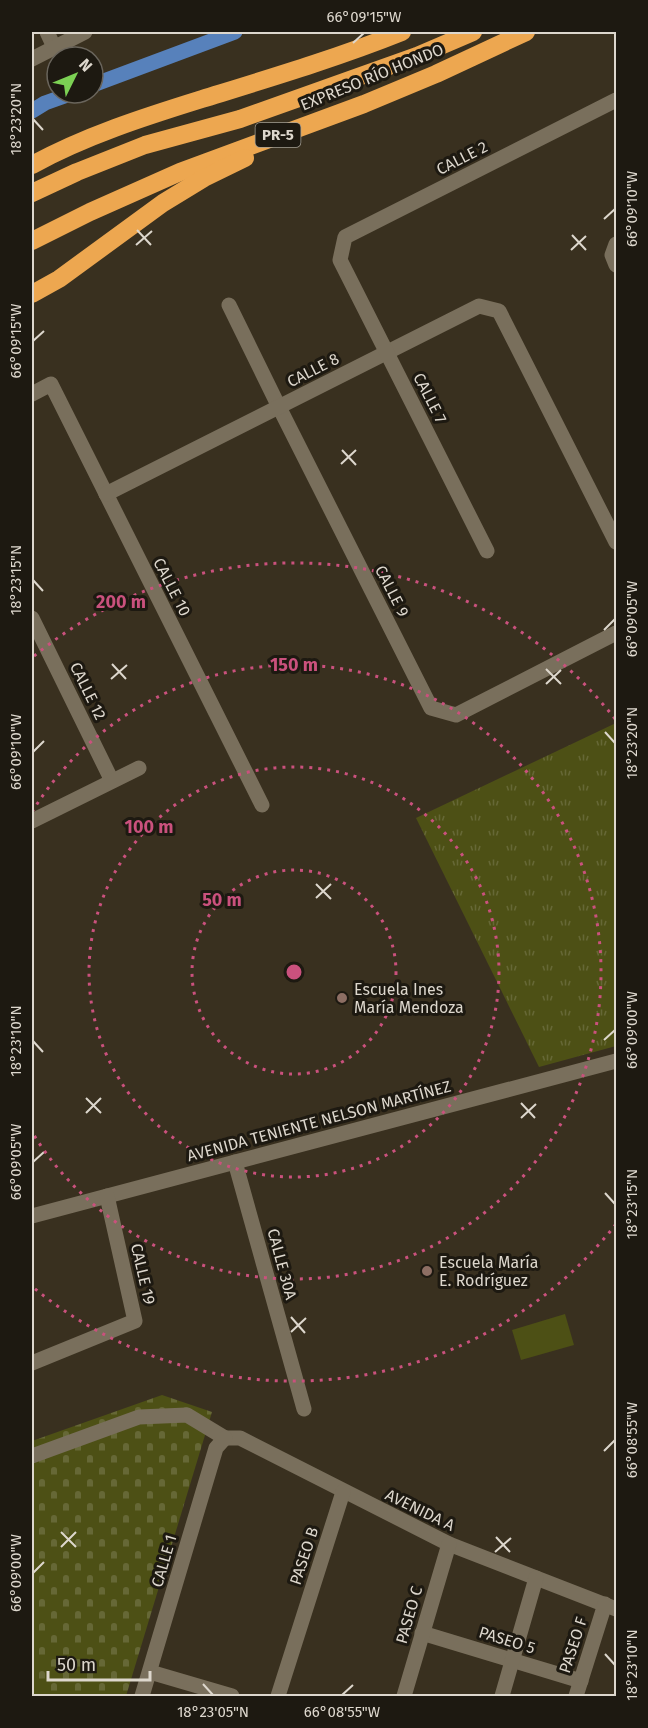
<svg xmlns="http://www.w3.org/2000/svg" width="648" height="1728" font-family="'Fira Sans',sans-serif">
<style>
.grass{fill:url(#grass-tufts)}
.cemetery{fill:url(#cemetery-stones)}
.pitch{fill:#4d5015}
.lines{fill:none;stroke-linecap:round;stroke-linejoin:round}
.canal{stroke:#5781bb;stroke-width:15}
.minor{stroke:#796f5c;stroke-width:15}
.highway{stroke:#eda750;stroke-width:18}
.ticks{fill:none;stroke:#ddd7cd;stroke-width:2}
.ring{fill:none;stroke:#ca517d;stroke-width:3;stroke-dasharray:3 6}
.education-dot{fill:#8d6e63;stroke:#1d1911;stroke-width:2}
.labels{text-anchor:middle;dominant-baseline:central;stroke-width:6;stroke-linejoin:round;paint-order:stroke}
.shield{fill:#1d1911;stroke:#a39e95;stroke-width:1.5}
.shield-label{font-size:15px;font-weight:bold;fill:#ddd7cd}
.street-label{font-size:16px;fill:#ddd7cd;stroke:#1d1911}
.poi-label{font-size:16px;fill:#ddd7cd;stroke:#1d1911;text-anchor:start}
.centre{fill:#ca517d;stroke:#1d1911;stroke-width:3}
.ring-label{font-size:18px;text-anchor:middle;font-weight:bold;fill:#ca517d;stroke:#1d1911;stroke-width:6;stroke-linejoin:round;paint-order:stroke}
.neatline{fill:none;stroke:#ddd7cd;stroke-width:2}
.ticks-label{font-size:15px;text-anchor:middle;fill:#ddd7cd}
</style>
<defs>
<pattern id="grass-tufts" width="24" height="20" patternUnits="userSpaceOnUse" patternTransform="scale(1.5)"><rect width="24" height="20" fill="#4d5015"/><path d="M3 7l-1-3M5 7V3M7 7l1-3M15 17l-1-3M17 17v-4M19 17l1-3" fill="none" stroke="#666836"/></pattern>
<pattern id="cemetery-stones" width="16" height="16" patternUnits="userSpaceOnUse" patternTransform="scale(1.5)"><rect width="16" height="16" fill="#4d5015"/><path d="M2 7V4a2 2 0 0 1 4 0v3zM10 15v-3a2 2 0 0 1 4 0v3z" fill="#666836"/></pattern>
</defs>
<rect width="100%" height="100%" fill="#39301f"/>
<polygon class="grass" points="616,723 616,1046 539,1067 416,818"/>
<polygon class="cemetery" points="162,1395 212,1412 126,1696 32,1696 32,1441"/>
<polygon class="pitch" points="565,1314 574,1345 521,1360 512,1330"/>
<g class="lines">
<g class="canal">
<polyline points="93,85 235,32"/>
<polyline points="32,111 45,103 73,93"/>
</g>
<g class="minor">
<polyline points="47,32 54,47"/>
<polyline points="32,59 85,32"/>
<polyline points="616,244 612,255 616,265"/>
<polyline points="229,305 279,407 431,708 456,715 616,633"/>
<polyline points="32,394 51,384 262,805"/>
<polyline points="106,494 479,306 499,311 616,542"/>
<polyline points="487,551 340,260 345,237 616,100"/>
<polyline points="32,618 112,781"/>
<polyline points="32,821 139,768"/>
<polyline points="235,1162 304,1409"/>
<polyline points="32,1216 616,1061"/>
<polyline points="32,1363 135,1321 107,1196"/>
<polyline points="225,1438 240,1438 449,1544 616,1609"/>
<polyline points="32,1456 139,1417 187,1415 225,1438"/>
<polyline points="422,1633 581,1681"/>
<polyline points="150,1672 232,1696"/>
<polyline points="142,1696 216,1448 225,1438"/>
<polyline points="278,1696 343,1492"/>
<polyline points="404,1696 449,1544"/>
<polyline points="502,1696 536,1578"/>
<polyline points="576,1696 605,1604"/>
</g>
<g class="highway">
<path d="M32 165C85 136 144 117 202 99 270 78 337 58 402 32"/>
<polyline points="32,193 77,172 145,145 240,119 417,56 473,32"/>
<polyline points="32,241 90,212 180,172 364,104 436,74 526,32"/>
<polyline points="32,294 59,279 163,203 204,178 245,158"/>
</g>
</g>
<path class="ticks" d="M353 43 364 33M33 119 43 130M604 219 615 209M137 230 151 245M572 235 586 250M136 245 152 231M571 250 586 236M33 341 44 331M342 450 356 465M341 464 356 450M33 580 43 591M604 630 615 619M112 664 126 679M546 669 561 684M111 679 127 665M546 684 561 670M605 732 615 743M33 752 44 741M316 884 331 899M316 898 331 884M604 1040 615 1030M33 1041 43 1052M86 1098 101 1113M521 1103 535 1118M86 1113 101 1098M521 1118 536 1104M33 1162 44 1152M605 1193 615 1204M291 1317 305 1333M291 1332 306 1318M604 1451 615 1440M61 1532 76 1547M496 1537 510 1552M61 1547 76 1532M495 1552 511 1538M33 1573 44 1562M605 1654 615 1665M203 1684 213 1695M342 1695 353 1685"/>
<g class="ring">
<circle cx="294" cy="972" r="102"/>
<circle cx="294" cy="972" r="205"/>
<path d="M32 812A307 307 0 1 1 32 1132"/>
<path d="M616 1224A409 409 0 0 1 34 1288M34 656A409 409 0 0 1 616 720"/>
</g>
<g class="education-dot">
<circle cx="342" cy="998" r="6"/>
<circle cx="427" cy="1271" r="6"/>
</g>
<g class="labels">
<rect class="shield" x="255.5" y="123" width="45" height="24" rx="4.5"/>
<g class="shield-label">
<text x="278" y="135">PR-5</text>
</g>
<g class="street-label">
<text transform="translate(372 77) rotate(-22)">EXPRESO RÍO HONDO</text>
<text transform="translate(462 158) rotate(-27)">CALLE 2</text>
<text transform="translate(313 370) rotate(-27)">CALLE 8</text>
<text transform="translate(430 398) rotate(63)">CALLE 7</text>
<text transform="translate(172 587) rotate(63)">CALLE 10</text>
<text transform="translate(392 591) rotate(63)">CALLE 9</text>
<text transform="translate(88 691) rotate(64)">CALLE 12</text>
<text transform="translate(319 1121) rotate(-15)">AVENIDA TENIENTE NELSON MARTÍNEZ</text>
<text transform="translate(282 1264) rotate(75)">CALLE 30A</text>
<text transform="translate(143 1274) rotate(77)">CALLE 19</text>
<text transform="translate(420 1510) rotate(26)">AVENIDA A</text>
<text transform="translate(304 1556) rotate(-72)">PASEO B</text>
<text transform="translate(164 1561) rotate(-74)">CALLE 1</text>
<text transform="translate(409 1615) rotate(-74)">PASEO C</text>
<text transform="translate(507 1640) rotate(17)">PASEO 5</text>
<text transform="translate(573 1645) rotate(-72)">PASEO F</text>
</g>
<g class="poi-label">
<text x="354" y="989">Escuela Ines<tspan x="354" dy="18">María Mendoza</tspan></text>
<text x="439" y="1262">Escuela María<tspan x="439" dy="18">E. Rodríguez</tspan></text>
</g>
</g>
<circle cx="294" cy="972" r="9" class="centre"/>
<g class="ring-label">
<text x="121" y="608">200 m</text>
<text x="294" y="671">150 m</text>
<text x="149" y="833">100 m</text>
<text x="222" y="906">50 m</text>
</g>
<rect width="648" height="1728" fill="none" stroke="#1d1911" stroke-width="66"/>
<g transform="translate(75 75) rotate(47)"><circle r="28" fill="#1d1911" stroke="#6a655c" stroke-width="1.5"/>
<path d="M0-4.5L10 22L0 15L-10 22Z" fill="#7cd154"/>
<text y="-9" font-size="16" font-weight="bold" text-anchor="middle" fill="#ddd7cd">N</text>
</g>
<path d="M48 1671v9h102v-9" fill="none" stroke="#ddd7cd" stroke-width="3"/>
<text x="57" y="1671" font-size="18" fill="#ddd7cd" stroke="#1d1911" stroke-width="4.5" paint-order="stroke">50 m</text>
<rect x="33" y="33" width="582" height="1662" class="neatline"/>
<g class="ticks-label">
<text x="364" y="22">66°09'15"W</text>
<text transform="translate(16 119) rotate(-90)" y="5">18°23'20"N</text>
<text transform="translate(632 209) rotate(-90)" y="5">66°09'10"W</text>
<text transform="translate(16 341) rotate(-90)" y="5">66°09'15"W</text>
<text transform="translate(16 580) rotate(-90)" y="5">18°23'15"N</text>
<text transform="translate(632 619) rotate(-90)" y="5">66°09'05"W</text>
<text transform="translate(632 743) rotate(-90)" y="5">18°23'20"N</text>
<text transform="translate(16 752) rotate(-90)" y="5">66°09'10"W</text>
<text transform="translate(632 1030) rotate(-90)" y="5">66°09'00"W</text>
<text transform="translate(16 1041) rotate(-90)" y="5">18°23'10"N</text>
<text transform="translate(16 1162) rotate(-90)" y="5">66°09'05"W</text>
<text transform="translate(632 1204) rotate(-90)" y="5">18°23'15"N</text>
<text transform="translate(632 1440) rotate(-90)" y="5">66°08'55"W</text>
<text transform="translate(16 1573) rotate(-90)" y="5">66°09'00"W</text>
<text transform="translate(632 1665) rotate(-90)" y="5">18°23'10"N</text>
<text x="213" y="1717">18°23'05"N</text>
<text x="342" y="1717">66°08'55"W</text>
</g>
</svg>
